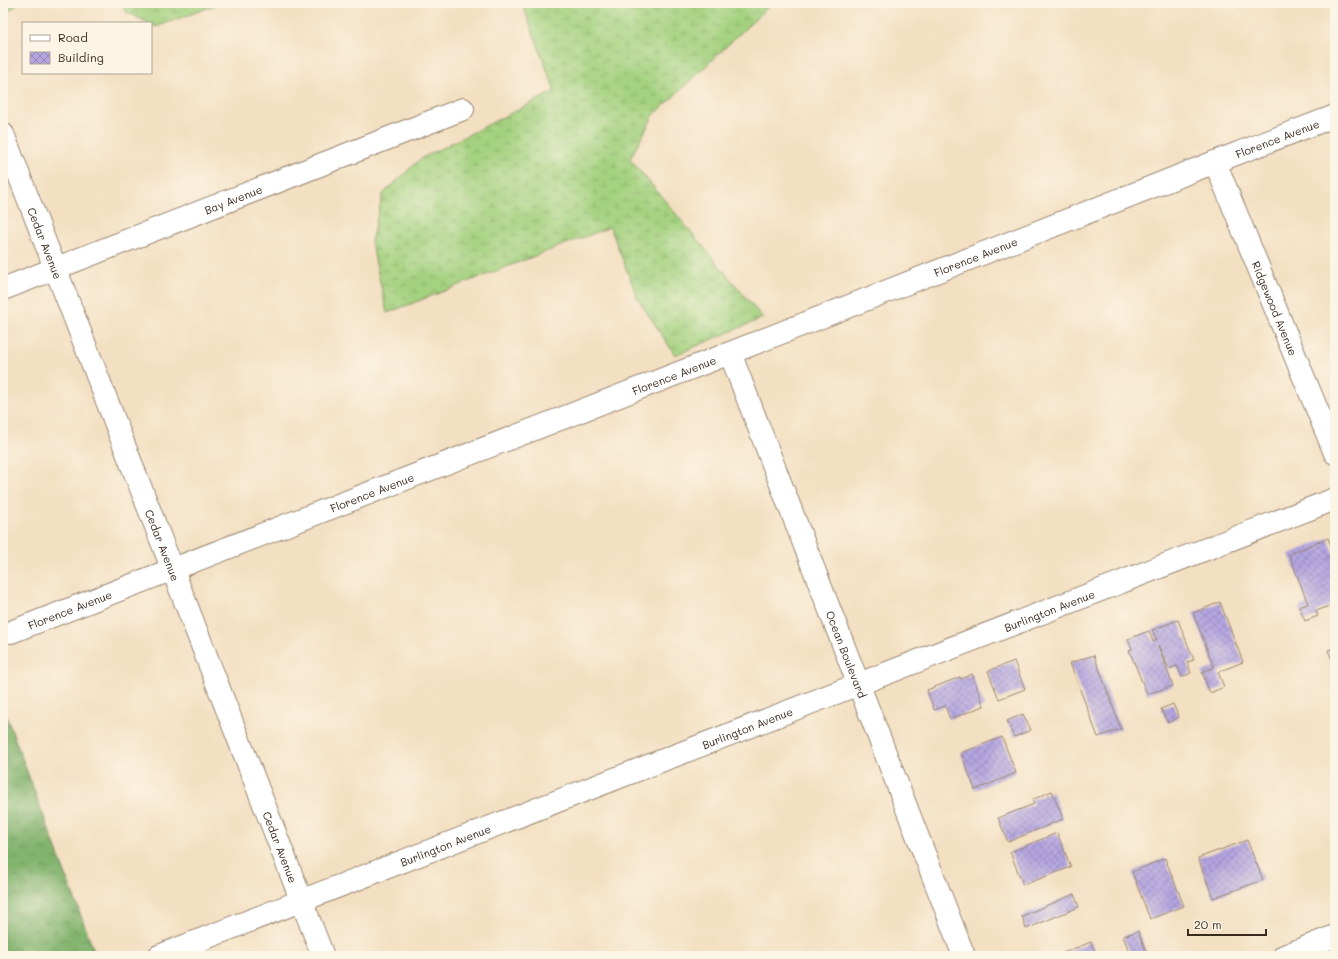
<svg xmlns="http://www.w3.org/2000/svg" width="1338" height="959" font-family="Mali,sans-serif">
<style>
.forest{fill:url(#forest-crowns);stroke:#5f6f46}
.wetland{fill:url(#wetland-marsh);stroke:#707e4f}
.building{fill:url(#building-cross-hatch)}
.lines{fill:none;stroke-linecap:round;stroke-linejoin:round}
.minor-casing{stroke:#978470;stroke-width:24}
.minor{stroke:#fff;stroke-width:22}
.labels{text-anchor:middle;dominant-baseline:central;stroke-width:3.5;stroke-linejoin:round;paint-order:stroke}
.street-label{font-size:11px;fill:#3b2a1e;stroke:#fcf5e5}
</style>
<defs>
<pattern id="forest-crowns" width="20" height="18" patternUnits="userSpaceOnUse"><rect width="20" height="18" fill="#83b46e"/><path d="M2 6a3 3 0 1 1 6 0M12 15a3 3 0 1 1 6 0" fill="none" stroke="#6c935a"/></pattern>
<pattern id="wetland-marsh" width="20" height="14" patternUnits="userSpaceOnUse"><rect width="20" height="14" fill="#a4d280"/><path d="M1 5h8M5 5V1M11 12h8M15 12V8" fill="none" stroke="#8eb46e"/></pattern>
<pattern id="building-cross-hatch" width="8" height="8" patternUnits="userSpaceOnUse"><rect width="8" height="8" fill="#b4a6e1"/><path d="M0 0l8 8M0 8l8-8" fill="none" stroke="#9487b6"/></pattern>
</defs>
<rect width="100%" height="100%" fill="#fcf5e5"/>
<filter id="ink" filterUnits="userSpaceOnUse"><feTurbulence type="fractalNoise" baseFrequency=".025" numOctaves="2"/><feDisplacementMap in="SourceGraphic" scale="8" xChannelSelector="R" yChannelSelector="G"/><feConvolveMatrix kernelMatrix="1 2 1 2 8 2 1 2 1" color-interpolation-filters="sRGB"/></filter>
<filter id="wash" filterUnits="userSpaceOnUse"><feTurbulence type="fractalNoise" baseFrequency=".012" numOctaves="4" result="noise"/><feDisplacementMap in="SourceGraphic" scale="16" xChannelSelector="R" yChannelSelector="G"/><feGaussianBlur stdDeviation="0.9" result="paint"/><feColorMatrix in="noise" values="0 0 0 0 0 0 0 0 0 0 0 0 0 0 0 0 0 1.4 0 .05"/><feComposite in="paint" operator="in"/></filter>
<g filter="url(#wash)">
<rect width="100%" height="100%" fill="#f3dfc1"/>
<polygon class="forest" points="3,707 96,956 3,956"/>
<g class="wetland">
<polygon points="3,3 19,3 3,15"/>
<polygon points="122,3 221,3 156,27 125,11"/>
<polygon points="522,3 772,3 653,116 630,159 763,318 675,355 638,299 610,227 387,313 371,241 383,194 420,159 555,91"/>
</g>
<g id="blocks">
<g class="building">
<polygon points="1328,538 1335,556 1335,604 1316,611 1318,616 1305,621 1299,607 1308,604 1289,554"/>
<polygon points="1220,602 1243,662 1218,672 1224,687 1210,693 1202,672 1214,667 1193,613"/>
<polygon points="1178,620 1194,660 1187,662 1191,673 1182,677 1177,666 1169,669 1158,645 1173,686 1147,694 1129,650 1132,649 1128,639 1149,631 1153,642 1157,640 1152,630"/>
<polygon points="1335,648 1335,667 1328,650"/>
<polygon points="1094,655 1121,729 1098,737 1070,663"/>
<polygon points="1014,661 1025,689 999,699 988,671"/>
<polygon points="972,674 984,706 950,719 945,706 934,710 927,690 960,677 961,679"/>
<polygon points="1173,704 1179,717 1168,723 1161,709"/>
<polygon points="1023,714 1031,730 1014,737 1007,721"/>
<polygon points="1002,737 1016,773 975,790 961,753"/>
<polygon points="1052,791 1063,819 1008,842 998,818 1034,804 1032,800"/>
<polygon points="1057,833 1071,867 1023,885 1010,852"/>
<polygon points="1247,840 1263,880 1213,898 1198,858"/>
<polygon points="1165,858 1184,906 1150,919 1132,872"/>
<polygon points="1074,894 1079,907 1026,929 1022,916"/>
<polygon points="1138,931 1147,954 1141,956 1131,956 1123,936"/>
<polygon points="1091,942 1097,956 1055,956"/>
</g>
</g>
</g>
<g filter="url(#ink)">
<use href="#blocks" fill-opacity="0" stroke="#978470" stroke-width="1"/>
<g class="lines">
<g class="minor-casing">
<g id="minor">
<path id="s1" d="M3 134 323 956"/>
<path id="s2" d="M1215 162 1335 453"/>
<path id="s3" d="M3 289 463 109"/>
<path id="s4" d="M730 353 964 956"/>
<path id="s5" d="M11 632 730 353 1215 162 1335 116"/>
<path id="s6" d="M159 956 1335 499"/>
<polyline points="1284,956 1335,936"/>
</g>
</g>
<use href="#minor" class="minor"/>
</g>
</g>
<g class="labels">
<g class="street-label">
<text stroke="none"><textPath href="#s5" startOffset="1359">Florence Avenue</textPath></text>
<text stroke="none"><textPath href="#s3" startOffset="247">Bay Avenue</textPath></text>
<text stroke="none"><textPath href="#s1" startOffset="117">Cedar Avenue</textPath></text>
<text stroke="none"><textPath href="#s5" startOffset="1035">Florence Avenue</textPath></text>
<text stroke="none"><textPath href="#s2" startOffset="158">Ridgewood Avenue</textPath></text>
<text stroke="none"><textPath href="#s5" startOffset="711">Florence Avenue</textPath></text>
<text stroke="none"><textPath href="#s5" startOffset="387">Florence Avenue</textPath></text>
<text stroke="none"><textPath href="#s1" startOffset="441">Cedar Avenue</textPath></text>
<text stroke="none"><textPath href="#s5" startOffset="63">Florence Avenue</textPath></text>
<text stroke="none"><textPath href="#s6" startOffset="955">Burlington Avenue</textPath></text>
<text stroke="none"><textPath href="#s4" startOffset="323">Ocean Boulevard</textPath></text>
<text stroke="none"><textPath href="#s6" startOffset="631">Burlington Avenue</textPath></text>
<text stroke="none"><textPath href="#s6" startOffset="307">Burlington Avenue</textPath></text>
<text stroke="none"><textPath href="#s1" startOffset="765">Cedar Avenue</textPath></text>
</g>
</g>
<rect width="1338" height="959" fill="none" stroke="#fcf5e5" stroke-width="16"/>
<rect x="22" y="22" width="130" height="52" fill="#fcf5e5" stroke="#afa495"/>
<rect x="30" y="35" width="20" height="6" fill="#ffffff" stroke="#afa495"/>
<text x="58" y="42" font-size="12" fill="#3b2a1e">Road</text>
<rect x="30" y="52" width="20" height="12" fill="url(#building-cross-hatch)" stroke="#afa495"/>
<text x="58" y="62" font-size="12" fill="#3b2a1e">Building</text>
<path d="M1188 929v6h78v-6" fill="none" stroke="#3b2a1e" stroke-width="2"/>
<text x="1194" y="929" font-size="12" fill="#3b2a1e" stroke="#fcf5e5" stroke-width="3" paint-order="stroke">20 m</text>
</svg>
